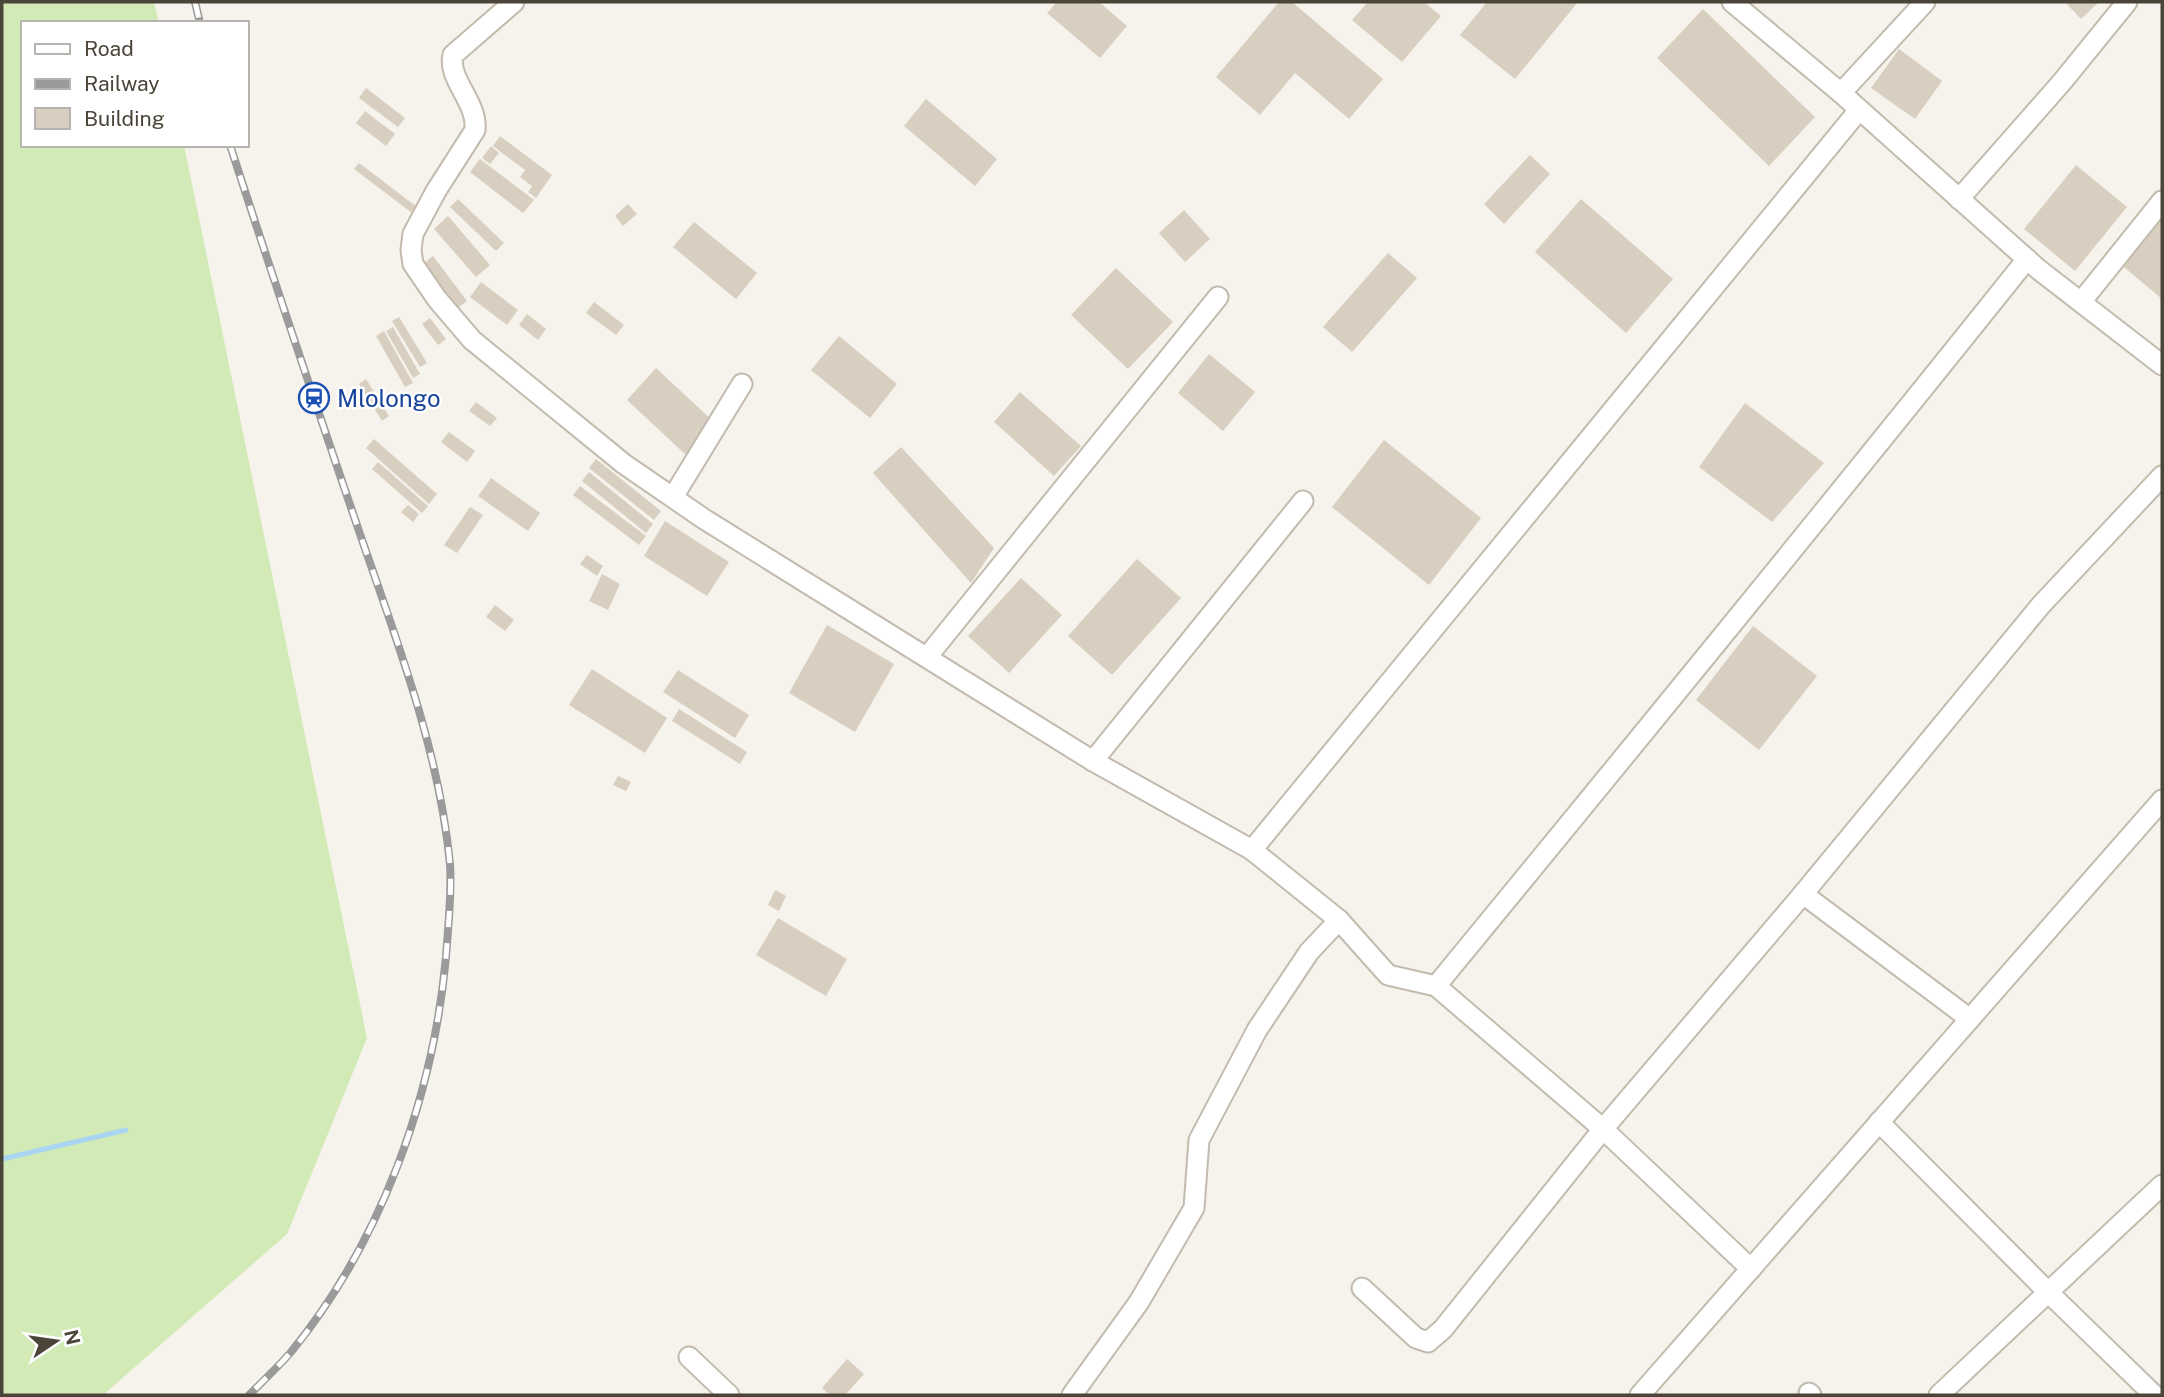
<svg xmlns="http://www.w3.org/2000/svg" width="2164" height="1397" font-family="'Public Sans',sans-serif">
<style>
.grass{fill:#d2eab5}
.lines{fill:none;stroke-linecap:round;stroke-linejoin:round}
.stream{stroke:#a9d4f2;stroke-width:5}
.building{fill:#d8cfc1}
.minor-casing{stroke:#c2bbae;stroke-width:23}
.minor{stroke:#fff;stroke-width:19}
.rail-casing{stroke:#9a9a9a;stroke-width:8}
.rail{stroke:#fff;stroke-width:5;stroke-dasharray:16;stroke-linecap:butt}
.labels{text-anchor:middle;dominant-baseline:central;stroke-width:5;stroke-linejoin:round;paint-order:stroke}
.transit-label{font-size:24px;fill:#164399;stroke:#fff;text-anchor:start}
</style>
<rect width="100%" height="100%" fill="#f6f3ec"/>
<polygon class="grass" points="2,2 154,2 159,23 23,23 23,145 184,145 367,1038 287,1234 103,1395 2,1395"/>
<g class="lines">
<polyline class="stream" points="2,1159 126,1130"/>
</g>
<g class="building">
<polygon points="1057,2 1099,2 1127,26 1100,58 1047,13"/>
<polygon points="1279,2 1292,2 1383,79 1349,119 1295,73 1260,115 1216,77"/>
<polygon points="1368,2 1424,2 1441,16 1402,62 1352,20"/>
<polygon points="1487,2 1578,2 1515,79 1460,35"/>
<polygon points="2065,2 2099,2 2081,19"/>
<polygon points="1703,9 1815,117 1769,166 1657,58"/>
<polygon points="1899,49 1942,81 1915,119 1871,88"/>
<polygon points="366,88 405,118 398,127 359,98"/>
<polygon points="926,99 997,159 975,186 904,126"/>
<polygon points="365,111 395,134 386,146 356,123"/>
<polygon points="500,136 552,175 536,198 528,192 532,186 520,177 525,170 493,146"/>
<polygon points="491,146 499,153 490,164 482,158"/>
<polygon points="1530,155 1550,174 1504,224 1484,204"/>
<polygon points="480,159 534,200 523,213 470,172"/>
<polygon points="359,163 417,207 412,213 354,169"/>
<polygon points="2076,165 2127,207 2075,271 2024,229"/>
<polygon points="458,199 504,243 496,251 450,207"/>
<polygon points="1581,199 1673,279 1626,333 1535,252"/>
<polygon points="628,204 637,214 623,226 615,216"/>
<polygon points="1184,210 1210,239 1185,262 1159,233"/>
<polygon points="2162,210 2162,299 2118,262"/>
<polygon points="448,216 490,265 476,277 434,229"/>
<polygon points="694,222 757,273 736,299 673,247"/>
<polygon points="1388,253 1417,278 1352,352 1323,327"/>
<polygon points="433,256 467,301 455,310 422,265"/>
<polygon points="1116,268 1173,322 1128,369 1071,315"/>
<polygon points="481,282 518,310 507,325 470,297"/>
<polygon points="594,302 624,325 616,335 586,313"/>
<polygon points="527,314 546,329 538,340 519,325"/>
<polygon points="399,317 427,363 420,367 392,321"/>
<polygon points="430,318 446,339 438,345 422,324"/>
<polygon points="393,327 420,374 413,378 386,331"/>
<polygon points="384,331 413,383 405,387 376,336"/>
<polygon points="839,336 897,384 870,418 811,370"/>
<polygon points="1209,354 1255,392 1223,431 1178,393"/>
<polygon points="656,368 715,423 686,455 627,400"/>
<polygon points="366,379 389,416 382,421 359,384"/>
<polygon points="1020,392 1081,446 1054,476 994,422"/>
<polygon points="476,402 497,418 490,426 469,411"/>
<polygon points="1745,403 1824,463 1772,522 1699,467"/>
<polygon points="449,432 475,451 467,462 441,442"/>
<polygon points="374,439 437,494 429,504 366,448"/>
<polygon points="1384,440 1481,518 1429,585 1332,507"/>
<polygon points="901,447 994,548 971,583 873,473"/>
<polygon points="596,459 661,511 654,520 589,468"/>
<polygon points="378,462 428,506 422,513 372,469"/>
<polygon points="589,472 653,524 646,533 582,481"/>
<polygon points="491,478 540,513 528,531 478,496"/>
<polygon points="580,486 646,536 639,545 573,495"/>
<polygon points="408,505 419,514 413,522 401,512"/>
<polygon points="470,507 483,515 457,553 444,545"/>
<polygon points="665,521 729,562 707,596 644,556"/>
<polygon points="587,555 603,566 597,576 580,564"/>
<polygon points="1137,559 1181,598 1112,675 1068,636"/>
<polygon points="602,574 620,584 608,610 589,601"/>
<polygon points="1021,578 1062,615 1009,673 968,636"/>
<polygon points="495,605 514,620 505,631 486,617"/>
<polygon points="827,625 894,664 855,732 789,693"/>
<polygon points="1753,626 1817,676 1759,750 1696,700"/>
<polygon points="592,669 667,718 645,753 569,705"/>
<polygon points="678,670 749,715 735,738 663,692"/>
<polygon points="679,709 747,752 740,764 672,721"/>
<polygon points="618,776 631,782 626,791 613,785"/>
<polygon points="775,890 786,896 779,911 768,905"/>
<polygon points="778,918 847,959 826,996 756,955"/>
<polygon points="847,1359 864,1374 845,1395 830,1395 822,1388"/>
</g>
<g class="lines">
<g class="minor-casing">
<g id="minor">
<path d="M514 2 453 55C447 79 478 102 475 130L436 191 413 234 411 250 413 264 437 299 472 340 624 464 704 519 1093 761 1252 850"/>
<polyline points="1732,2 1841,93 2038,269 2162,365"/>
<polyline points="1841,93 1925,2"/>
<polyline points="1959,199 2062,82 2127,2"/>
<polyline points="2081,302 2162,201"/>
<polyline points="673,497 742,384"/>
<polyline points="927,657 1218,297"/>
<polyline points="1093,761 1303,501"/>
<polyline points="1803,894 1970,1019"/>
<polyline points="1339,920 1252,850 1859,110"/>
<polyline points="1436,986 1603,1129 1803,894 2041,605 2162,476"/>
<polyline points="1879,1122 2048,1292 2154,1395"/>
<polyline points="1362,1288 1416,1338 1428,1342 1443,1329 1603,1129 1751,1269"/>
<polyline points="689,1357 729,1395"/>
<polyline points="1809,1393 1811,1395"/>
<path d="M1072 1395 1139 1302 1194 1208 1199 1140 1257 1030 1309 952 1339 920 1388 975 1436 986C1634 745 1832 503 2027 259"/>
<polyline points="1640,1395 2162,800"/>
<polyline points="1939,1395 2162,1185"/>
</g>
</g>
<use href="#minor" class="minor"/>
<g class="rail-casing">
<g id="rail">
<polyline points="195,2 200,23"/>
<path d="M230 145C272 275 316 405 360 534 397 642 439 749 450 864 452 894 448 927 446 957 433 1098 381 1242 291 1352 278 1367 263 1381 249 1395"/>
</g>
</g>
<use href="#rail" class="rail"/>
</g>
<defs>
<g id="station-ring" transform="scale(1.575)"><circle r="9.5" fill="#fff" stroke="#1a4fb4" stroke-width="1.5"/><path d="M-3-6H3Q5-6 5-4V2Q5 4 3 4L4.5 6H3L1.5 4h-3L-3 6H-4.5L-3 4Q-5 4-5 2V-4Q-5-6-3-6ZM-3.5-4v3h7v-3ZM-3.5 1v1.5H-2V1ZM2 1v1.5H3.5V1Z" fill="#1a4fb4"/></g>
</defs>
<g fill-rule="evenodd">
<use href="#station-ring" x="314" y="398"/>
</g>
<g class="labels">
<g class="transit-label">
<text x="337" y="398">Mlolongo</text>
</g>
</g>
<rect width="2164" height="1397" fill="none" stroke="#4b4439" stroke-width="7"/>
<rect x="21" y="21" width="228" height="126" fill="#ffffff" stroke="#b7b4b0" stroke-width="2"/>
<rect x="35" y="44" width="35" height="10" fill="#ffffff" stroke="#b7b4b0" stroke-width="2"/>
<text x="84" y="56" font-size="21" fill="#4b4439">Road</text>
<rect x="35" y="79" width="35" height="10" fill="#9a9a9a" stroke="#b7b4b0" stroke-width="2"/>
<text x="84" y="91" font-size="21" fill="#4b4439">Railway</text>
<rect x="35" y="108" width="35" height="21" fill="#d8cfc1" stroke="#b7b4b0" stroke-width="2"/>
<text x="84" y="126" font-size="21" fill="#4b4439">Building</text>
<g transform="translate(56 1341) rotate(77)" stroke="#ffffff" stroke-width="5" paint-order="stroke">
<path d="M0-5L12 26L0 18L-12 26Z" fill="#4b4439"/>
<text y="-10" font-size="19" font-weight="bold" text-anchor="middle" fill="#4b4439">N</text>
</g>
</svg>
